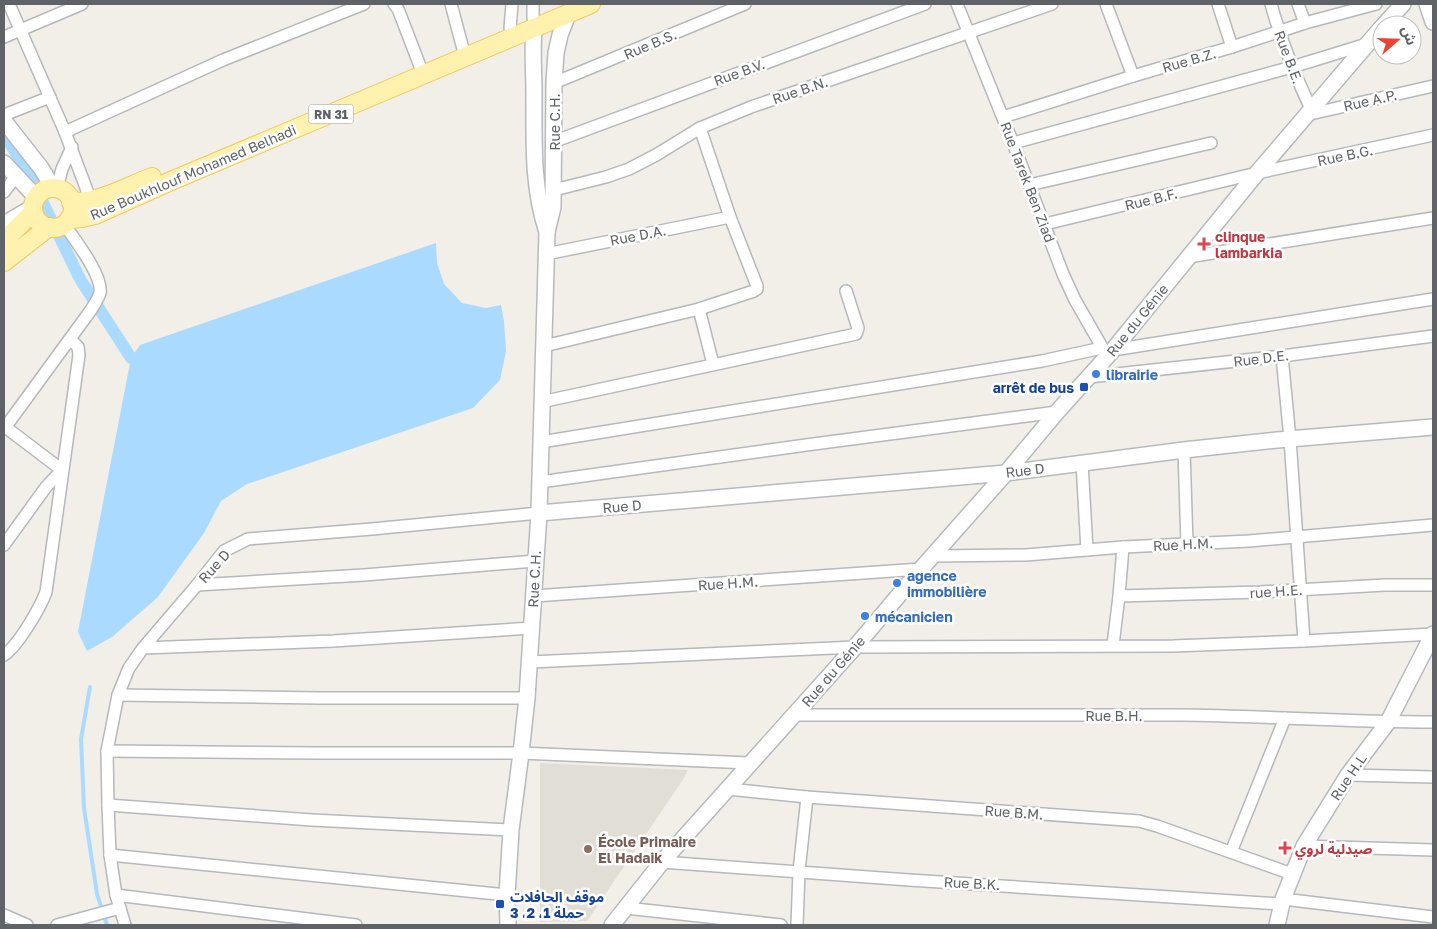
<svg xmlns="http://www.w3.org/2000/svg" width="1437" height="929" font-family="'Golos Text','Noto Sans Arabic',sans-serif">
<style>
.education{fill:#e1ded6}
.green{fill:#c5e8c5}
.water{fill:#aadaff}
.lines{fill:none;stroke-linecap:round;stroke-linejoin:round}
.stream{stroke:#aadaff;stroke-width:4}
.canal{stroke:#aadaff;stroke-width:12}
.street-casing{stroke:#b5b8bc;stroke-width:14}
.secondary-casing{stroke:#b6babf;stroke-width:18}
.primary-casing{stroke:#f2c960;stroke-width:20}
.street{stroke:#fff;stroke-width:11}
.secondary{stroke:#fff;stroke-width:15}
.primary{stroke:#fff2af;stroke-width:18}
.health-dot{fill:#e0444e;stroke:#fff;stroke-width:2}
.shop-dot{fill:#3f7fe0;stroke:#fff;stroke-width:2}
.transit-dot{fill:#1a4fb4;stroke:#fff;stroke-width:2}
.education-dot{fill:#8d6e63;stroke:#fff;stroke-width:2}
.labels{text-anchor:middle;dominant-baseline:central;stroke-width:5;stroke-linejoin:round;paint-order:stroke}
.shield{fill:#fff;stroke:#8f9295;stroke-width:1}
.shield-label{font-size:12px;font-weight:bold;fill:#5f6368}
.street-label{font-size:14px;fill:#5f6368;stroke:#fff}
.health-label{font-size:14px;font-weight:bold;fill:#be3a42;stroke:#fff;text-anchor:start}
.shop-label{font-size:14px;font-weight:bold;fill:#366cbe;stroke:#fff;text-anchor:start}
.transit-label{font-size:14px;font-weight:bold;fill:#164399;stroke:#fff;text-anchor:end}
.education-label{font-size:14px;font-weight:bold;fill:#785e54;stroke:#fff;text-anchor:start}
</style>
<rect width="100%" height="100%" fill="#f1efe8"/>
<polygon class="education" points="540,763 688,770 684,778 587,921 540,922"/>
<polygon class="green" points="4,122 44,173 40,181 30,183 4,144"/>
<polygon class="water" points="436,243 437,263 444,284 462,303 486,308 501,305 504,321 506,351 500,380 473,408 247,484 221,501 204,533 158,597 112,637 87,651 78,632 131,358 140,345"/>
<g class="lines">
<polyline class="stream" points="90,687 81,739 84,808 97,894 107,925"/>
<polyline class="canal" points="4,137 9,142 32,180 80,279 131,358"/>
<g class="street-casing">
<g id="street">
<polyline points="9,4 65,132 91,201"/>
<polyline points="394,4 398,9 420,66"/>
<polyline points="451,4 463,49"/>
<polyline points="533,4 533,18"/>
<polyline points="957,4 1013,143 1063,274 1075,300 1106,354"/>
<polyline points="1106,4 1133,76"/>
<polyline points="1218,4 1232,47"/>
<path d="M1271 4C1281 41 1295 75 1311 109"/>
<polyline points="1298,4 1305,23"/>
<polyline points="510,28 512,4"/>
<polyline points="4,37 82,4"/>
<polyline points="554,83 745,4"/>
<polyline points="4,115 50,97"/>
<polyline points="1306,115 1433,86"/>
<polyline points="1003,117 1133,76 1232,47 1305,23 1376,4"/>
<polyline points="65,132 223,60 364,4"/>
<polyline points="553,142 925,4"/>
<polyline points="1013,143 1292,67 1367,44"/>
<polyline points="1029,185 1211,143"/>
<polyline points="57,188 62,169 72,147"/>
<polyline points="554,190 606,177 629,169 656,155 700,128 751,107 1052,4"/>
<polyline points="4,192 16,176"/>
<polyline points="1045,224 1257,173 1433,135"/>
<polyline points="546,254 730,217"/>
<polyline points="1188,257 1433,218"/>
<polyline points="699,309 713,364"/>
<polyline points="544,346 699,309 754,291 757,289 757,286 730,217 700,128"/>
<polyline points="1113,350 1433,299"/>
<polyline points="1282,356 1290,439 1304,641"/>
<polyline points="1089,377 1282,356 1433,336"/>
<polyline points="541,402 856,334 858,328 846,291"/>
<polyline points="4,426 62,470 46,487 4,545"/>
<path d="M4 429 91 310C94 305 98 299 100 293 103 275 74 239 64 224"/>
<polyline points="541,442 1042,361 1102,348"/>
<polyline points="1184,450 1187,544"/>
<polyline points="1082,463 1087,550"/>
<polyline points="540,482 806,445 1057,412"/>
<polyline points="932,556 1026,555 1123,547 1249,541 1433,525"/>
<polyline points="197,585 364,575 535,561"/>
<polyline points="534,596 921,569"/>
<polyline points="1119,596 1260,592 1385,585 1433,585"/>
<polyline points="1113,645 1119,596 1123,547"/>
<polyline points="143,648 333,641 532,628"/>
<path d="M4 655C18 646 40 608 46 592L79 355 78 347 70 339"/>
<polyline points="530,662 855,647 1173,646 1304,641 1433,634"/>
<polyline points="118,695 319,698 527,698"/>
<path d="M795 715C923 716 1052 714 1180 715 1265 716 1349 722 1433 722"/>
<polyline points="107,751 315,753 521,753 749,763"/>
<polyline points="1348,775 1433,777"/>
<polyline points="728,789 807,797 1139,821 1157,826 1292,874"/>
<polyline points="108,805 312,820 511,830"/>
<polyline points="1304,846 1433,850"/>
<polyline points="1231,852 1285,718"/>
<polyline points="110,855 507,895"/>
<polyline points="662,862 909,880 1281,904"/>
<polyline points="116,895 356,925"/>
<polyline points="1283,899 1433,917"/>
<polyline points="626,908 781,925"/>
<polyline points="4,915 27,925"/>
<polyline points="57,925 120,908"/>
<polyline points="125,925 116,895 110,855 108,805 107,751 118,695 129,668 143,648 197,585 224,551 248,539 372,529 539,513"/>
<polyline points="797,925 799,871 807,797"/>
</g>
</g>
<g class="secondary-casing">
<g id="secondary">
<polyline points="1427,4 1433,22"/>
<polyline points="1384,25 1403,4"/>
<path d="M534 29C532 51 534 72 534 94 534 141 532 188 547 232"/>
<polyline points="4,121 41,168 53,188"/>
<polyline points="4,163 36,197"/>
<polyline points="4,224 33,207"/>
<polyline points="539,513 1006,473 1184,450 1277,440 1433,427"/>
<polyline points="508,925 507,895 511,830 521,753 527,698 539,513 547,232 553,207 554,83 556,53 560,35 568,14"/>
<polyline points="612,925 662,862 855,647 921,569 1006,473 1057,412 1113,350 1257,173 1382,27"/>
<polyline points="1277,925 1283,899 1304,846 1348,775 1388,722 1433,634"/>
</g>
</g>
<g class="primary-casing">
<g id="primary">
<circle cx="53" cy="208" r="20"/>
<path d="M71 202C99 203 126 187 152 177"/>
<polyline points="69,219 82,218 95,215 171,181 591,4"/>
<polyline points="4,241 33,212"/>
<polyline points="4,262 49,227"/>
</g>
</g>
<use href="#street" class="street"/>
<use href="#secondary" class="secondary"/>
<use href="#primary" class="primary"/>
</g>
<g class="health-dot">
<path d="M1201.5 236.5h5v5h5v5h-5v5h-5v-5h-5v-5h5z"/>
<path d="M1282.5 840.5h5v5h5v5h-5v5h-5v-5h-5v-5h5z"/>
</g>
<g class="shop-dot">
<circle cx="1096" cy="374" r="5"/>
<circle cx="897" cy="583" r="5"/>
<circle cx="865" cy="616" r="5"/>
</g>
<g class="transit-dot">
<rect x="1079" y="382" width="10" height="10" rx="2.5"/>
<rect x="495" y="899" width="10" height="10" rx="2.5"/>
</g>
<circle class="education-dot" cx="588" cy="849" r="5"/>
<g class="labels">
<rect class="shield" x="308.5" y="104.5" width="45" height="19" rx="4"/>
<g class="shield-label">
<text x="331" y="114">RN 31</text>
</g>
<g class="street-label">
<text transform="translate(650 44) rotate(-23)">Rue B.S.</text>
<text transform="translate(1289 57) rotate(69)">Rue B.E.</text>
<text transform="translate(1189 60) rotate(-16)">Rue B.Z.</text>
<text transform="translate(739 72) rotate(-20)">Rue B.V.</text>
<text transform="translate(800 90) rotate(-19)">Rue B.N.</text>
<text transform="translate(1370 100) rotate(-13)">Rue A.P.</text>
<text transform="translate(554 122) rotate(-90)">Rue C.H.</text>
<text transform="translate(1345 155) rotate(-12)">Rue B.G.</text>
<text transform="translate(193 172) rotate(-23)">Rue Boukhlouf Mohamed Belhadi</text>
<text transform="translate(1028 182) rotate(69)">Rue Tarek Ben Ziad</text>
<text transform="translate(1151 199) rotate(-14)">Rue B.F.</text>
<text transform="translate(638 235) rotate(-11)">Rue D.A.</text>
<text transform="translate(1137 320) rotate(-51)">Rue du Génie</text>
<text transform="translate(1261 358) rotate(-7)">Rue D.E.</text>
<text transform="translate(1025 470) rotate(-7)">Rue D</text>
<text transform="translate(622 506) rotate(-5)">Rue D</text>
<text transform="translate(1183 544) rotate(-3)">Rue H.M.</text>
<text transform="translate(214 566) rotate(-48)">Rue D</text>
<text transform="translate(534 579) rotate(-87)">Rue C.H.</text>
<text transform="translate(728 583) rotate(-4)">Rue H.M.</text>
<text transform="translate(1276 591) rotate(-4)">rue H.E.</text>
<text transform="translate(833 671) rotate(-49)">Rue du Génie</text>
<text x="1114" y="715">Rue B.H.</text>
<text transform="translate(1348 777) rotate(-56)">Rue H.L</text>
<text transform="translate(1014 812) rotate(4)">Rue B.M.</text>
<text transform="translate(972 883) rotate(3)">Rue B.K.</text>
</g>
<g class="health-label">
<text x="1215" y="236">clinque<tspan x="1215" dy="16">lambarkia</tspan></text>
<text x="1295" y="848">صيدلية لروي</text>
</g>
<g class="shop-label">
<text x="1106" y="374">librairie</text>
<text x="907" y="575">agence<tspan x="907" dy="16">immobilière</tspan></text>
<text x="875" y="616">mécanicien</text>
</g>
<g class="transit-label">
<text x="1074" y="387">arrêt de bus</text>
<text x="510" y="896" text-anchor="start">موقف الحافلات<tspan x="510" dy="16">حملة 1، 2، 3</tspan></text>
</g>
<g class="education-label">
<text x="598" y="841">École Primaire<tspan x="598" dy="16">El Hadaik</tspan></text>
</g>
</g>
<rect width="1437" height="929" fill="none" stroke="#5f6368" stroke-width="10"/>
<g transform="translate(1397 40) rotate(70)"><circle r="24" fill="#ffffff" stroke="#bfc1c3"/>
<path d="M0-4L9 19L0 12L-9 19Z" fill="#ea4335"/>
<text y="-8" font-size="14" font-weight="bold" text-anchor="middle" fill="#5f6368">ش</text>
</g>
</svg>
